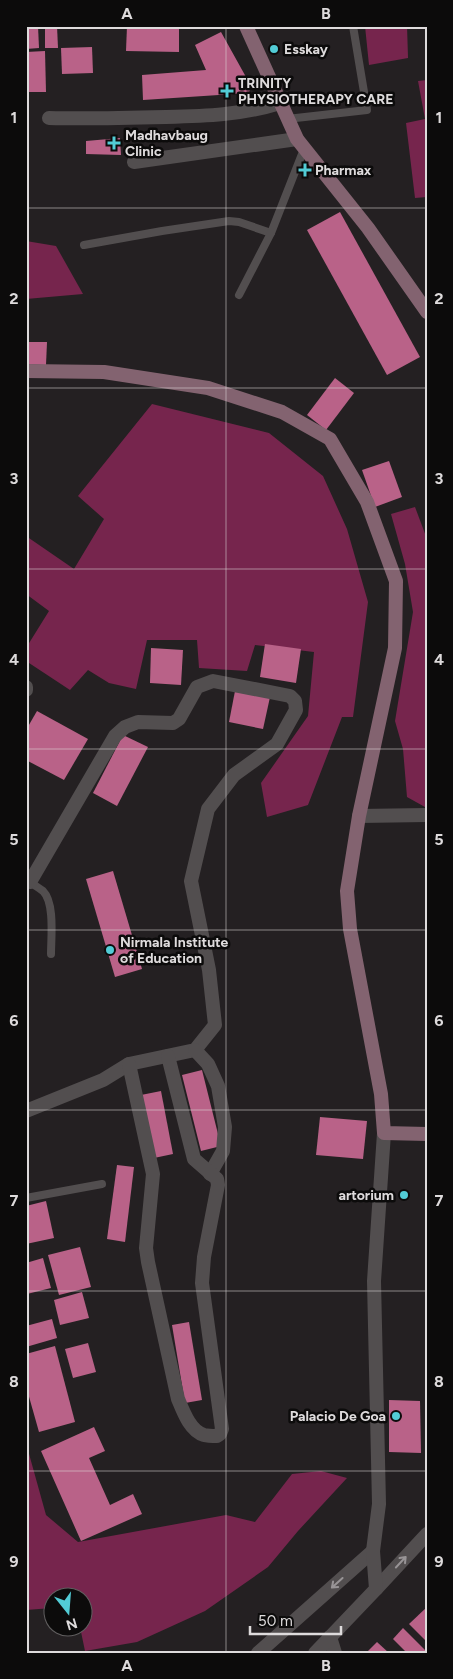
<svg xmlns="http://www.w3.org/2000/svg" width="453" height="1679" font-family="Figtree,sans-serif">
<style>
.forest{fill:#76254d}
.building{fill:#b96288}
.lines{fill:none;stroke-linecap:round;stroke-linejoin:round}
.service{stroke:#524e4f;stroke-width:8}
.minor{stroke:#524e4f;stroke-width:14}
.tertiary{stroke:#524e4f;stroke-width:14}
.secondary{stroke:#836370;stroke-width:14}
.oneway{stroke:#989496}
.grid{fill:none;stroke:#dedbdc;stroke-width:1;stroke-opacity:0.55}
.poi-dot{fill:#52ccd6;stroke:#0c0b0b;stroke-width:2}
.labels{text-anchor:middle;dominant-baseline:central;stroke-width:5;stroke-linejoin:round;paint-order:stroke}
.poi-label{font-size:14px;font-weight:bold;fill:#dedbdc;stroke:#0c0b0b;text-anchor:start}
.neatline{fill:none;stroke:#dedbdc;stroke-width:2}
.grid-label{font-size:16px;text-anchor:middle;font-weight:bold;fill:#dedbdc}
</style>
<rect width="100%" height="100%" fill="#242022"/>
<g class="forest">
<polygon points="365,26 407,26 408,58 369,65"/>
<polygon points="427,80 427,197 415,198 406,123 425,119 418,81"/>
<polygon points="26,241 56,246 83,294 26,299"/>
<polygon points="152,404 269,433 323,476 347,529 368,602 353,717 342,717 308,805 267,817 261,783 308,716 314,652 255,645 247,671 199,668 197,640 147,640 136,689 109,683 88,670 70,690 26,661 26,648 49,611 26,594 26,536 74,569 104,519 78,496"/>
<polygon points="415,507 427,539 427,805 425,807 407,797 403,749 395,721 413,612 405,564 391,514"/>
<polygon points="26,1443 46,1515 78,1542 226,1515 255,1522 292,1474 321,1471 347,1478 298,1531 268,1567 205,1611 137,1642 85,1651 80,1627 82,1626 82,1596 52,1596 52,1608 26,1610"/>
</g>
<g class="building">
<polygon points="26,26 38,26 39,48 26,49"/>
<polygon points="45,26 57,26 58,48 45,48"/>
<polygon points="127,26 179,26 179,52 126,51"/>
<polygon points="221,32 251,86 249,93 143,100 142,75 206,70 195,45"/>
<polygon points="92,47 93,73 62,74 61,48"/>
<polygon points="45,51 46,92 26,92 26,52"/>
<polygon points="120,138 121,155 86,154 86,141"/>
<polygon points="340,212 420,357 387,375 307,230"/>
<polygon points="26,342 47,342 46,365 26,364"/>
<polygon points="335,378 354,393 326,430 307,415"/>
<polygon points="389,461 402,497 375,507 362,470"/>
<polygon points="265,644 301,649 296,683 260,677"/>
<polygon points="151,648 183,650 181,685 150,683"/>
<polygon points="235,691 270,697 263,729 229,722"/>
<polygon points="37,711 88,739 64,780 26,760 26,730"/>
<polygon points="123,735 148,747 117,806 93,793"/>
<polygon points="113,871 142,969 115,977 86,879"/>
<polygon points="202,1070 221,1146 201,1151 182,1075"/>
<polygon points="161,1091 173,1154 154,1158 141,1095"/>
<polygon points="320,1117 367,1121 363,1159 316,1155"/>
<polygon points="117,1165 134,1167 125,1242 107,1239"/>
<polygon points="46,1201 54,1238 26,1244 26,1206"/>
<polygon points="80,1247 91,1287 59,1295 48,1255"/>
<polygon points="43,1258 51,1288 27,1294 26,1263"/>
<polygon points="82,1292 89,1318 60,1325 54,1300"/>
<polygon points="52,1319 57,1338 26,1347 26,1326"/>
<polygon points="189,1322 202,1400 185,1403 172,1325"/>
<polygon points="88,1343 96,1372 73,1378 65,1349"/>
<polygon points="55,1346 75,1422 39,1432 26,1386 26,1354"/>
<polygon points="389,1400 420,1401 421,1453 389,1452"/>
<polygon points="94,1427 105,1451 89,1458 110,1505 133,1494 142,1514 81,1541 41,1451"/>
<polygon points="427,1607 427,1642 409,1624"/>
<polygon points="403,1628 427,1652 427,1653 407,1653 393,1639"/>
<polygon points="377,1642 389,1653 366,1653"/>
</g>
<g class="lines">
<g class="service">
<polyline points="287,119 367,110 353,26"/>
<polyline points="84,245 162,231 229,221 239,222 271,233"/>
<polyline points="239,295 271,233 304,149"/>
<path d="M30 882C34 885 39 888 43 891 55 903 51 938 51 954"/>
<polyline points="26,1198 102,1184"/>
</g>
<g class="minor">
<path d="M49 118C88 119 127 118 166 117 206 116 241 115 280 103"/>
<polyline points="134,162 297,139"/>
<polyline points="26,687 26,690"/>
<polyline points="359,816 427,815"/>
<polyline points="26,880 30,882 115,736 125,727 138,722 173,723 179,719 197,687 213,681 290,696 295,701 296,710 277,744 234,775 208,809 191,881 209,970 215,1025 195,1050 129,1064 103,1080 26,1111"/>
<polyline points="195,1050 208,1064 218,1086 225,1127 223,1151 210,1174"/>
<path d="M129 1064 153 1174 146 1248 148 1262 178 1399C183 1411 190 1431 204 1435 208 1436 213 1436 217 1436L220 1434 222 1429 202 1283 204 1257 218 1185 217 1179 194 1159 168 1056"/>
<polyline points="376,1589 427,1534"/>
<polyline points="330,1637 335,1653"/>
</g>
<g class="tertiary">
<polyline points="258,1653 373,1551"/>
<polyline points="315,1653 376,1589 373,1551 379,1504 374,1281 384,1133"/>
</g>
<g class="secondary">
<polyline points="246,26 297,139 368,228 427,312"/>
<polyline points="26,371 104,372 208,388 282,412 330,439 367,502 396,581 395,648 359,816 347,891 350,929 381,1094 384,1133 427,1134"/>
</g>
</g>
<defs><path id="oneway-shaft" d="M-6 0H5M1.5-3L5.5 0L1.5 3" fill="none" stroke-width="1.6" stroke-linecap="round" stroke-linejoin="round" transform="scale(1.25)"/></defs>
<g class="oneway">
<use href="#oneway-shaft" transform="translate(401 1562) rotate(-47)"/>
<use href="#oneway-shaft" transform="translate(337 1583) rotate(138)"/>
</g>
<path class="grid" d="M226 26V1653M26 208H427M26 388H427M26 569H427M26 749H427M26 930H427M26 1110H427M26 1291H427M26 1471H427"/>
<g class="poi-dot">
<circle cx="274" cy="49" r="5"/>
<path d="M224.5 83.5h5v5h5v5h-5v5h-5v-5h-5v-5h5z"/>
<path d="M111.5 135.5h5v5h5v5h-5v5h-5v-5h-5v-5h5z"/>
<path d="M302.5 162.5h5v5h5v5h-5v5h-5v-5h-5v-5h5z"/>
<circle cx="110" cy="950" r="5"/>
<circle cx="404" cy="1195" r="5"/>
<circle cx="396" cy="1416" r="5"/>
</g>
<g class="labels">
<g class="poi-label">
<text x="284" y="49">Esskay</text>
<text x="238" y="83">TRINITY<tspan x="238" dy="16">PHYSIOTHERAPY CARE</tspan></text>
<text x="125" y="135">Madhavbaug<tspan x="125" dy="16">Clinic</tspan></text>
<text x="315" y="170">Pharmax</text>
<text x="120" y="942">Nirmala Institute<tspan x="120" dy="16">of Education</tspan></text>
<text x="394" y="1195" text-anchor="end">artorium</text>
<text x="386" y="1416" text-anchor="end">Palacio De Goa</text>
</g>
</g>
<rect width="453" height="1679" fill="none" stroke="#0c0b0b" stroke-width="55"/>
<g transform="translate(68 1612) rotate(163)"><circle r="24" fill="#0c0b0b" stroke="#605e5f"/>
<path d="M0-4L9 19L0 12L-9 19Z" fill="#52ccd6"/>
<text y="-8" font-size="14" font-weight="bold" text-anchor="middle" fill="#dedbdc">N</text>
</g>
<path d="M250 1626v8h91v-8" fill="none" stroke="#dedbdc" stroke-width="2.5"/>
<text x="258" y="1626" font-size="15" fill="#dedbdc" stroke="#0c0b0b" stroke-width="4" paint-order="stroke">50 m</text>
<rect x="28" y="28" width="398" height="1624" class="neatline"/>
<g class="grid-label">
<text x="127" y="19">A</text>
<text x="326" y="19">B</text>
<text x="14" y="123">1</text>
<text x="439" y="123">1</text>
<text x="14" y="304">2</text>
<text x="439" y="304">2</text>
<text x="14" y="484">3</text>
<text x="439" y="484">3</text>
<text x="14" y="665">4</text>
<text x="439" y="665">4</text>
<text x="14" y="845">5</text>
<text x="439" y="845">5</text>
<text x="14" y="1026">6</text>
<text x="439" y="1026">6</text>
<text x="14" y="1206">7</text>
<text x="439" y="1206">7</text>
<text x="14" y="1387">8</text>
<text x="439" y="1387">8</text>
<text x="14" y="1567">9</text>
<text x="439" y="1567">9</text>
<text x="127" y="1671">A</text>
<text x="326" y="1671">B</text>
</g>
</svg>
